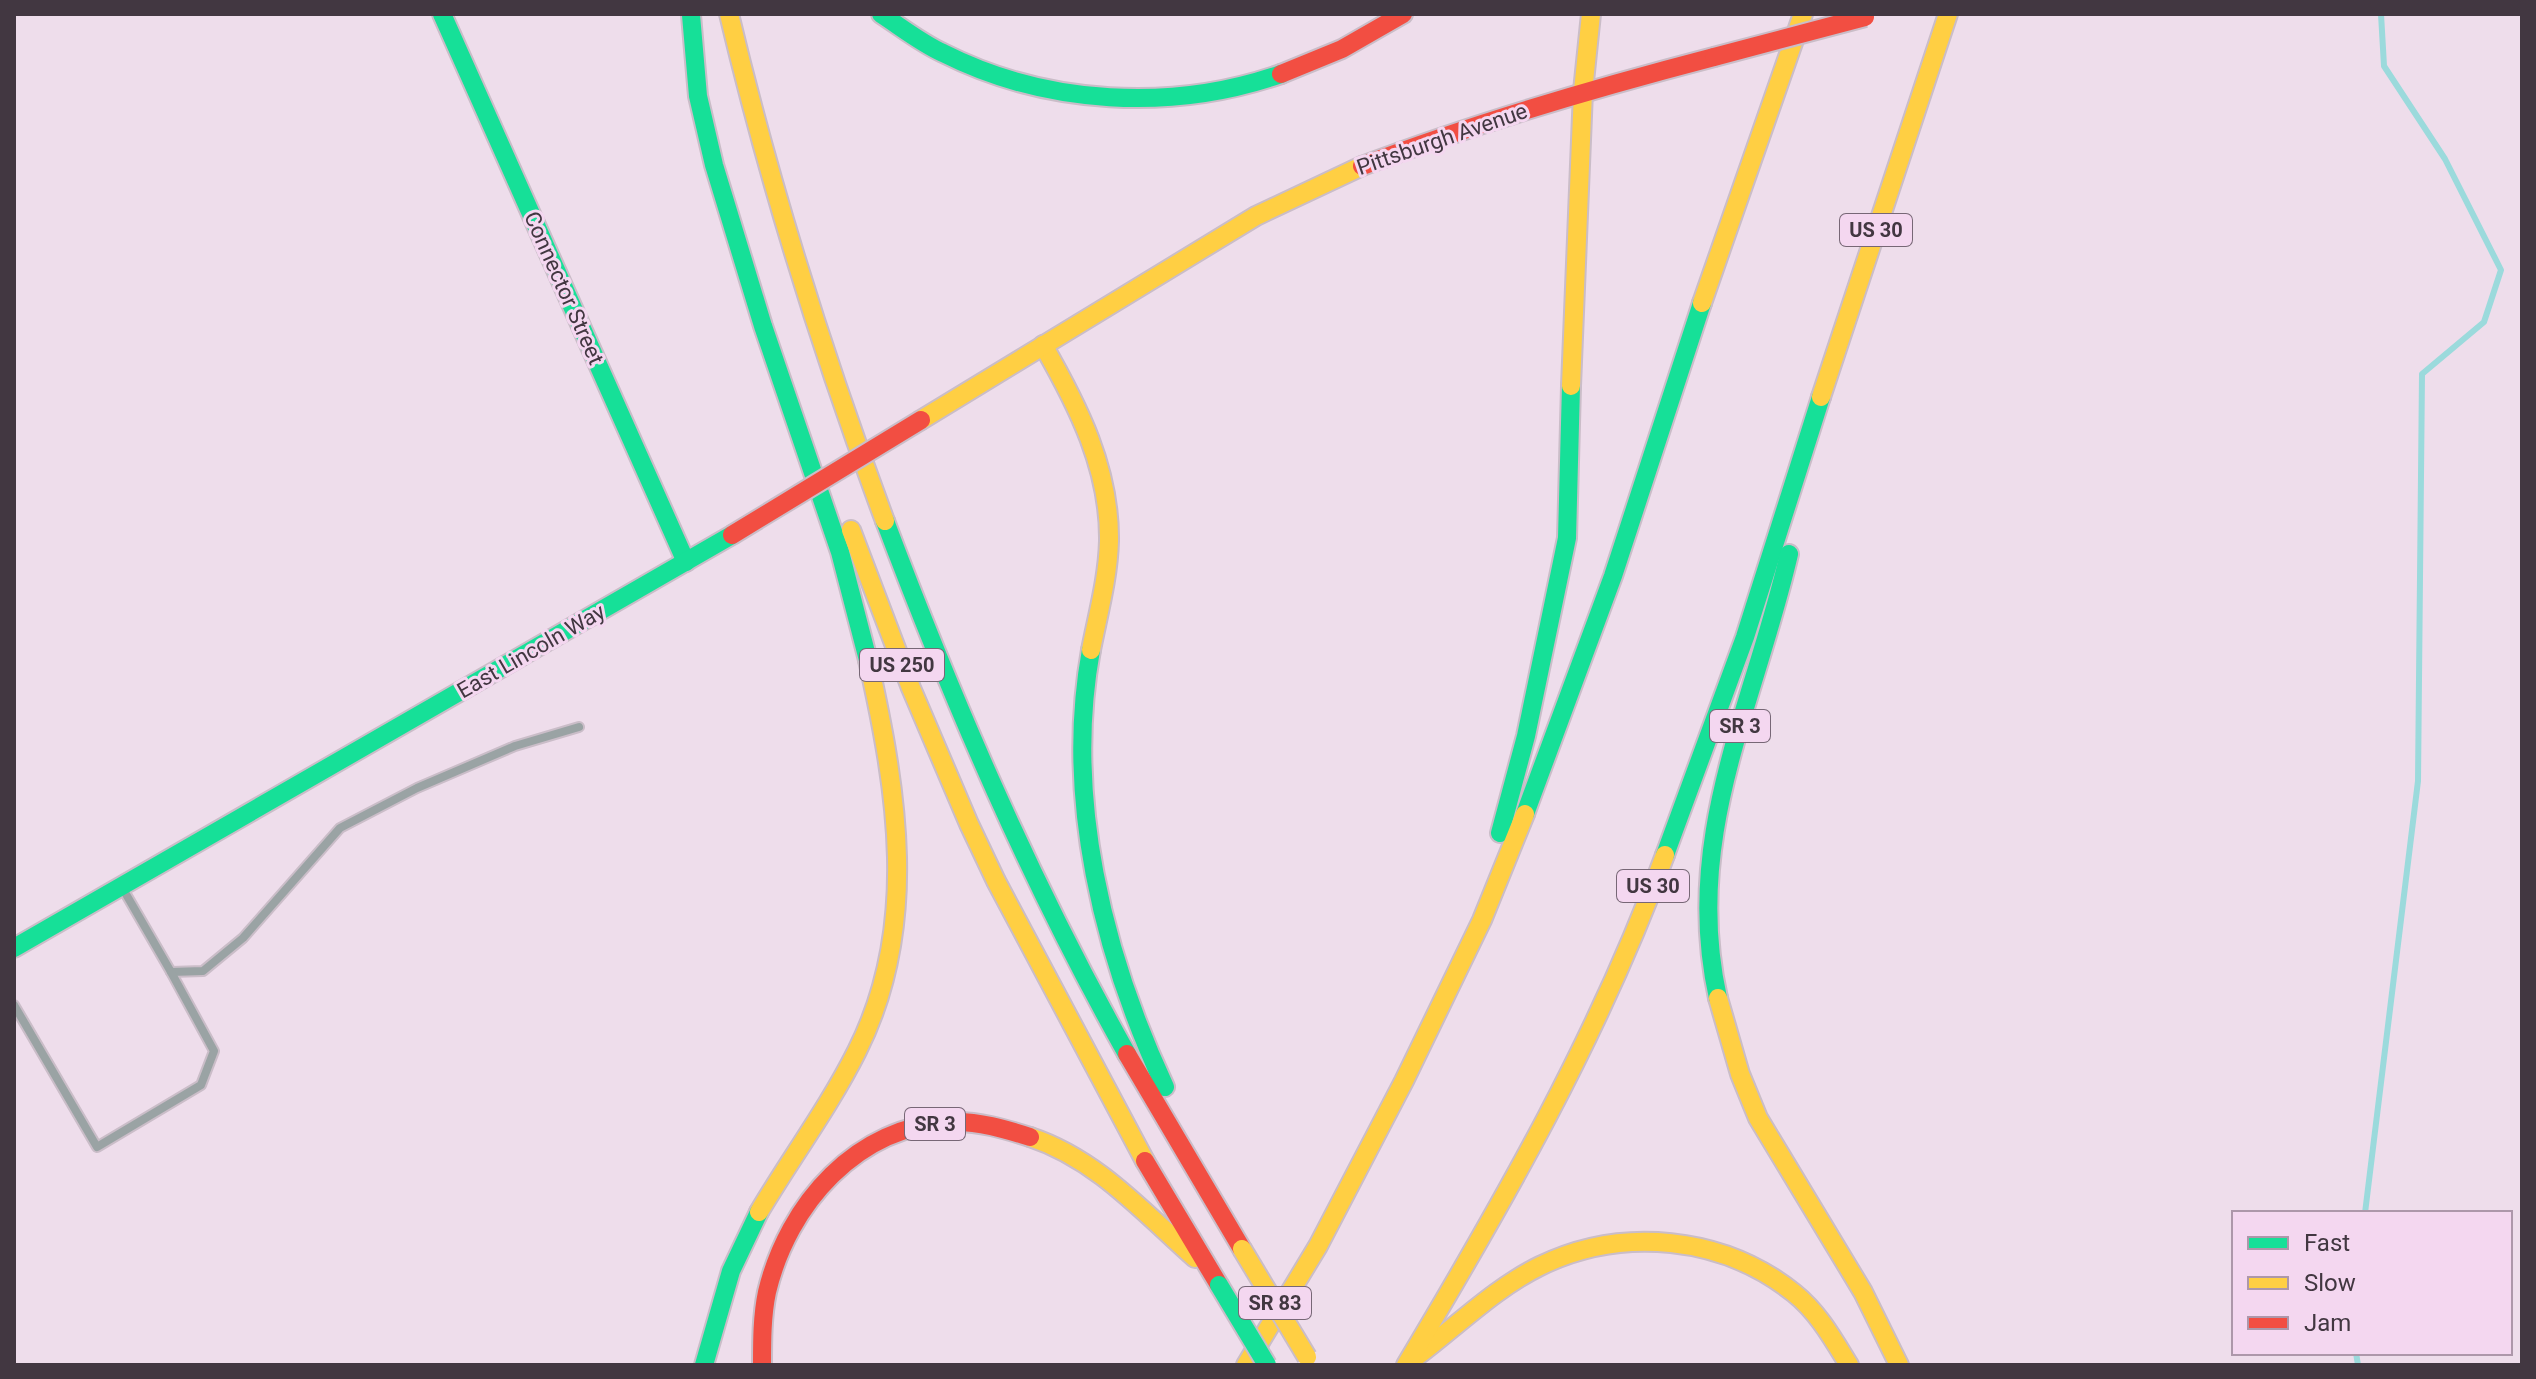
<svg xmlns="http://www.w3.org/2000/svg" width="2536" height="1379" font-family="Roboto,sans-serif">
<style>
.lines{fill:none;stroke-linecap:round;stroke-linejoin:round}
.stream{stroke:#9bdadc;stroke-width:6}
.lane-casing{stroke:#cabdc8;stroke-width:12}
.fast-casing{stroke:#cabdc8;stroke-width:22}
.slow-casing{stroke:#cabdc8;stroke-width:22}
.jam-casing{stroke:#cabdc8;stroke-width:22}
.lane{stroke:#9aa3a4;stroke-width:8}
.fast{stroke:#16e098;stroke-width:18}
.slow{stroke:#ffcf43;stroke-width:18}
.jam{stroke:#f24e42;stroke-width:18}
.fast-bridge-casing{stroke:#cabdc8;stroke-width:22;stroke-linecap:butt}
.slow-bridge-casing{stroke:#cabdc8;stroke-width:22;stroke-linecap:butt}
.jam-bridge-casing{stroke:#cabdc8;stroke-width:22;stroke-linecap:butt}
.fast-bridge{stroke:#16e098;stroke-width:18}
.slow-bridge{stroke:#ffcf43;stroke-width:18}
.jam-bridge{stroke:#f24e42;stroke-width:18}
.labels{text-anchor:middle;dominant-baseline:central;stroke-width:6;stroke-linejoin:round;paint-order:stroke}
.shield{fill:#f4d7f0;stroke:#776776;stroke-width:2}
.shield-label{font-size:20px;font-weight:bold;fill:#423741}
.street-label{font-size:22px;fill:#423741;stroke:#f4d7f0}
</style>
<rect width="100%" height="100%" fill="#eeddeb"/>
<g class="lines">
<g class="stream">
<polyline points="2365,1213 2418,781 2422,374 2484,322 2501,270 2445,159 2384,66 2381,14"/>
<polyline points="2356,1353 2358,1365"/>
</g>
<g class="lane-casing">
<g id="lane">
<polyline points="123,889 171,972 203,971 243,938 340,828 417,788 515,746 579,727"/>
<polyline points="14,1005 97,1147 201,1085 214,1051 171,972"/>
</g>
</g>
<g class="fast-casing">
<g id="fast">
<polyline points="442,14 686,562"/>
<path d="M881 14C901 27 921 43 943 53 1046 105 1172 112 1281 74"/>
<polyline points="691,15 698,96 714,165 763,326 840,552 868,660"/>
<path d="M885 521C954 704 1031 883 1127 1054"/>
<path d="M1091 650C1064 797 1103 954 1165 1087"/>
<polyline points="1525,814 1613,576 1702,303"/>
<polyline points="1500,833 1526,736 1567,538 1571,386"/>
<polyline points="1665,855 1745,637 1821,397"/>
<polyline points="14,948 732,535"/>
<path d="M1718 998C1682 837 1754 706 1789 554"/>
<polyline points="704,1365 731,1271 759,1212"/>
</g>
</g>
<g class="slow-casing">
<g id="slow">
<path d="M729 14C770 186 823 355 885 521"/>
<polyline points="1702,303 1803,14"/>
<path d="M1043 345C1078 406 1110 469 1109 541 1108 578 1098 614 1091 650"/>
<polyline points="1571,386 1583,91 1591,14"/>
<polyline points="1821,397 1948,14"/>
<polyline points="921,420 1256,216 1362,166"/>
<polyline points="851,530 911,688 969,824 996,881 1145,1161"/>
<polyline points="1718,998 1740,1074 1758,1118 1863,1292 1899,1365"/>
<path d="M1030 1137C1097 1159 1143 1212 1195 1258"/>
<path d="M759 1212C791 1158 829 1107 857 1051 920 926 897 790 868 660"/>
<path d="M1417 1356C1457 1326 1495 1288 1540 1266 1622 1226 1723 1236 1794 1293 1818 1312 1833 1339 1849 1365"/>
<polyline points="1246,1365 1318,1246 1404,1081 1482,920 1525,814"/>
<path d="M1406 1365C1504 1201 1599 1035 1665 855"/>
</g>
</g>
<g class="jam-casing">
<g id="jam">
<polyline points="1281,74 1342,49 1403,14"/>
<path d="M1362 166C1478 122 1595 88 1714 57"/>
<polyline points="1127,1054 1242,1249"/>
<polyline points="1145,1161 1219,1285"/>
<path d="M762 1365C762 1341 762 1316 767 1292 788 1204 857 1125 952 1122 978 1121 1005 1129 1030 1137"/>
</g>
</g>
<use href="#lane" class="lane"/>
<use href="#fast" class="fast"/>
<use href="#slow" class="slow"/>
<use href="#jam" class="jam"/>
<g class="fast-bridge-casing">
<polyline id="fast-bridge" points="1219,1285 1267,1365"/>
</g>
<g class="slow-bridge-casing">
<polyline id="slow-bridge" points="1242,1249 1307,1357"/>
</g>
<g class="jam-bridge-casing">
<g id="jam-bridge">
<polyline points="1714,57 1865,17"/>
<polyline points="732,535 921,420"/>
</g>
</g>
<use href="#fast-bridge" class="fast-bridge"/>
<use href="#slow-bridge" class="slow-bridge"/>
<use href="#jam-bridge" class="jam-bridge"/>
</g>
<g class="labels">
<g class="shield">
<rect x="1840" y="214" width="72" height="32" rx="6"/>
<rect x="860" y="649" width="84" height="32" rx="6"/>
<rect x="1710" y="710" width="60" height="32" rx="6"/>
<rect x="1617" y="870" width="72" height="32" rx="6"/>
<rect x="905" y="1108" width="60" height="32" rx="6"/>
<rect x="1239" y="1287" width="72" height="32" rx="6"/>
</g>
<g class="shield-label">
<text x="1876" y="230">US 30</text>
<text x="902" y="665">US 250</text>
<text x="1740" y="726">SR 3</text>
<text x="1653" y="886">US 30</text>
<text x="935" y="1124">SR 3</text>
<text x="1275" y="1303">SR 83</text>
</g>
<g class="street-label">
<text transform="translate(1442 139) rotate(-19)">Pittsburgh Avenue</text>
<text transform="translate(564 288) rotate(66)">Connector Street</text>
<text transform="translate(531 651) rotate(-30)">East Lincoln Way</text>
</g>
</g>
<rect width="2536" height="1379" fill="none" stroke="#423741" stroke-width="32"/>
<rect x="2232" y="1211" width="280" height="144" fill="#f4d7f0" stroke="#ad97aa" stroke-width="2"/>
<rect x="2248" y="1237" width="40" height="12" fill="#16e098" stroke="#ad97aa" stroke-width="2"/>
<text x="2304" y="1251" font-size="24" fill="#423741">Fast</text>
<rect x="2248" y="1277" width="40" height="12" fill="#ffcf43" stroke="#ad97aa" stroke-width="2"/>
<text x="2304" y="1291" font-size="24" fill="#423741">Slow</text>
<rect x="2248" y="1317" width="40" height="12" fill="#f24e42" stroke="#ad97aa" stroke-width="2"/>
<text x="2304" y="1331" font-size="24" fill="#423741">Jam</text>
</svg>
